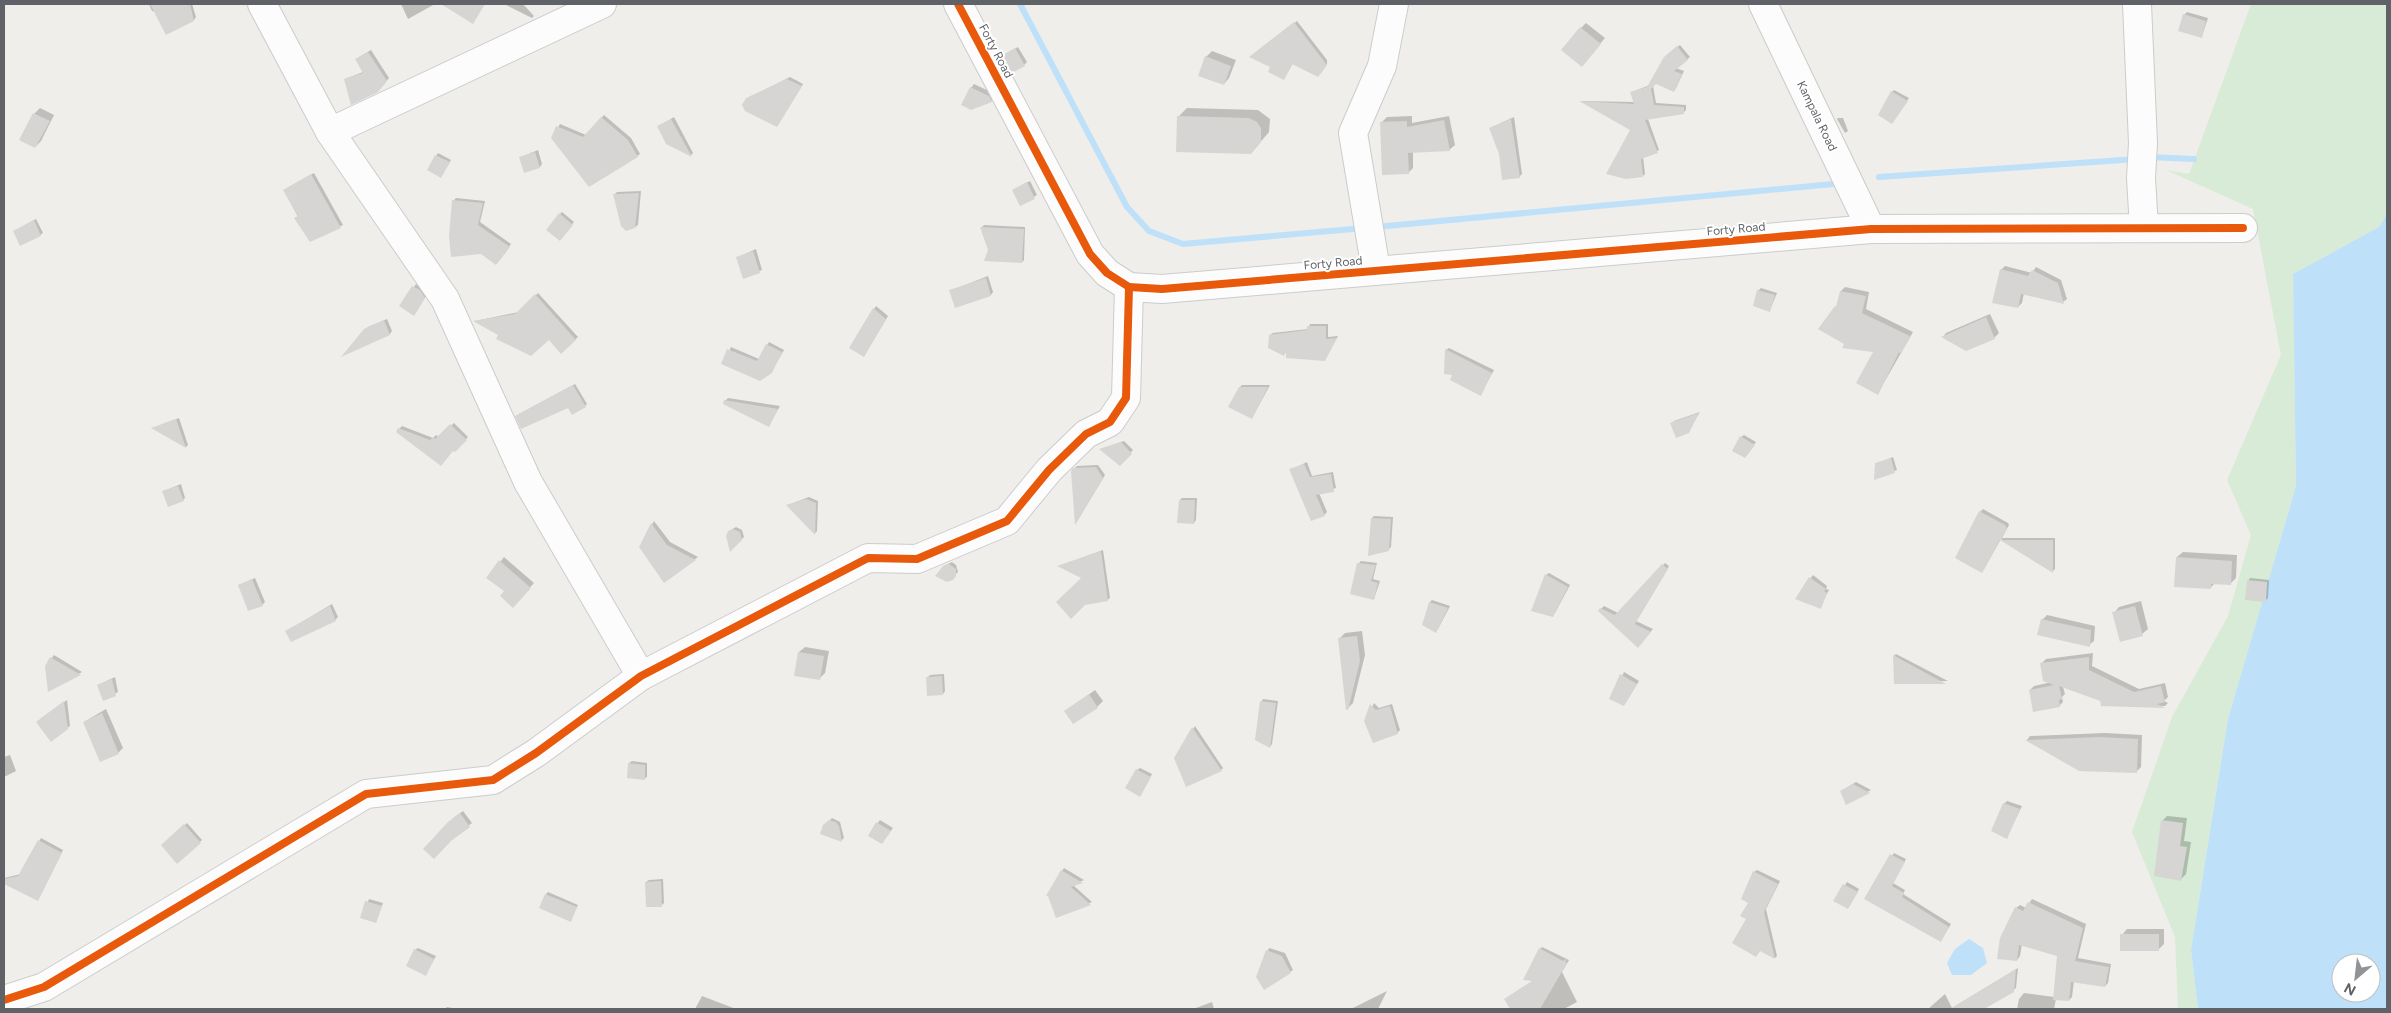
<svg xmlns="http://www.w3.org/2000/svg" width="2391" height="1013" font-family="Figtree,sans-serif">
<style>
.green{fill:#d8ebd6}
.water{fill:#bfe0f9;fill-rule:evenodd}
.shadow{fill:#0003}
.lines{fill:none;stroke-linecap:round;stroke-linejoin:round}
.stream{stroke:#bfe0f9;stroke-width:6}
.building{fill:#d6d5d3}
.minor-casing{stroke:#cbcccc;stroke-width:30}
.minor{stroke:#fdfcfc;stroke-width:28}
.cycleway-casing{stroke:#fff;stroke-width:11}
.cycleway{stroke:#e8590c;stroke-width:8}
.labels{text-anchor:middle;dominant-baseline:central;stroke-width:4;stroke-linejoin:round;paint-order:stroke}
.street-label{font-size:12px;fill:#5f6368;stroke:#fff}
</style>
<rect width="100%" height="100%" fill="#efeeea"/>
<polygon class="green" points="2251,4 2387,4 2387,214 2379,227 2293,274 2296,486 2228,719 2191,950 2198,1009 2178,1009 2175,937 2132,832 2172,717 2228,616 2251,535 2227,480 2281,355 2253,209 2166,170 2189,174"/>
<g class="water">
<path d="M2387 214V1009H2198L2191 950 2228 719 2296 486 2293 274 2379 227ZM2341 963H2371V993H2341Z"/>
<polygon points="1969,939 1983,948 1987,963 1971,975 1952,975 1947,963 1955,949"/>
</g>
<g class="shadow">
<polygon points="149,4 192,4 196,17 194,20 152,11"/>
<polygon points="401,4 435,4 408,19"/>
<polygon points="504,4 523,4 534,16 532,18"/>
<polygon points="2187,12 2208,18 2202,36 2184,15"/>
<polygon points="1297,21 1327,60 1327,64 1321,73 1293,63 1284,79 1272,67 1253,55"/>
<polygon points="1586,23 1605,38 1587,59 1581,28"/>
<polygon points="1680,45 1690,57 1676,68 1684,71 1676,88 1674,91 1656,83 1653,86 1656,103 1686,105 1686,110 1683,113 1648,119 1659,150 1643,157 1645,174 1643,176 1631,130 1581,101 1635,102 1632,92 1650,85 1668,54"/>
<polygon points="1018,47 1027,62 1024,65 1007,53"/>
<polygon points="371,50 389,78 380,88 345,79 363,72 359,57"/>
<polygon points="1212,51 1236,60 1229,78 1224,84 1206,57"/>
<polygon points="790,77 803,84 779,123 747,99"/>
<polygon points="974,84 993,93 995,98 992,101 971,88"/>
<polygon points="1894,90 1909,98 1894,119 1892,92"/>
<polygon points="40,108 54,115 41,141 35,147 21,139 34,114"/>
<polygon points="1187,108 1258,110 1270,119 1269,132 1251,153 1178,117"/>
<polygon points="604,115 631,138 640,154 637,156 552,138 560,124 586,135"/>
<polygon points="1412,116 1412,123 1449,116 1455,145 1449,150 1413,152 1413,168 1408,173 1381,123 1387,117"/>
<polygon points="674,117 693,153 691,155 667,143 658,127"/>
<polygon points="1514,117 1522,174 1519,177 1500,154 1490,128"/>
<polygon points="1838,118 1843,118 1848,131 1845,133 1837,119"/>
<polygon points="538,150 542,164 540,167 521,157"/>
<polygon points="438,153 451,160 441,176 436,156"/>
<polygon points="314,173 343,225 310,240 284,190"/>
<polygon points="1030,181 1037,195 1020,205 1013,190"/>
<polygon points="641,191 638,225 635,227 615,194 617,192"/>
<polygon points="456,198 485,201 480,222 511,244 499,261 453,201"/>
<polygon points="562,212 574,222 562,237 560,214"/>
<polygon points="36,219 43,233 40,235 14,231"/>
<polygon points="984,225 1025,227 1024,260 1022,262 990,250 982,227"/>
<polygon points="756,249 762,270 744,277 738,257"/>
<polygon points="2005,266 2032,273 2036,267 2061,280 2067,299 2063,302 2024,293 2022,303 2018,307 2001,270"/>
<polygon points="988,276 993,292 991,295 950,291"/>
<polygon points="416,284 427,294 416,312 401,306"/>
<polygon points="1845,287 1869,292 1866,309 1913,332 1878,393 1875,351 1845,344 1820,329 1838,304 1841,291"/>
<polygon points="1761,288 1777,293 1770,310 1758,291"/>
<polygon points="538,293 578,337 562,352 549,339 500,334 475,321 519,312"/>
<polygon points="876,306 888,316 864,356 850,348"/>
<polygon points="1990,314 1999,333 1994,338 1943,337 1946,333"/>
<polygon points="387,319 392,331 390,334 346,354 368,327"/>
<polygon points="1310,324 1328,324 1328,337 1338,336 1325,359 1287,351 1284,354 1270,335 1273,333 1308,329"/>
<polygon points="769,342 784,350 771,372 723,364 731,347 759,359"/>
<polygon points="1449,348 1494,370 1480,395 1454,374 1446,350"/>
<polygon points="575,384 587,404 585,406 519,414"/>
<polygon points="1242,385 1270,385 1252,418 1240,387"/>
<polygon points="728,398 780,406 769,425 725,401"/>
<polygon points="1700,412 1688,432 1672,423 1674,421"/>
<polygon points="179,418 188,445 186,447 153,428"/>
<polygon points="454,423 468,437 455,451 399,429 402,426 433,438 436,435 439,437"/>
<polygon points="1744,435 1756,442 1747,454 1741,437"/>
<polygon points="1124,441 1133,450 1120,464 1101,449"/>
<polygon points="1893,457 1897,470 1875,478 1876,464"/>
<polygon points="1307,462 1312,476 1333,472 1336,488 1319,493 1327,512 1324,515 1291,470"/>
<polygon points="1098,465 1105,475 1076,523 1072,471 1077,466"/>
<polygon points="181,484 185,498 183,500 164,491"/>
<polygon points="809,497 818,501 817,531 815,533 788,505"/>
<polygon points="1182,498 1197,498 1196,520 1194,523 1180,500"/>
<polygon points="1983,509 2008,523 2009,525 2002,538 2055,538 2055,569 2053,571 2001,539 1984,569 1980,512"/>
<polygon points="1374,516 1393,517 1391,547 1388,550 1372,518"/>
<polygon points="654,521 670,542 698,557 664,581 640,547"/>
<polygon points="736,527 742,530 744,537 730,550 729,531"/>
<polygon points="1103,550 1110,598 1107,600 1083,577 1059,566"/>
<polygon points="2183,552 2237,555 2236,578 2230,584 2215,583 2210,588 2177,557"/>
<polygon points="504,557 534,583 513,606 506,590 488,578"/>
<polygon points="1361,561 1377,563 1373,579 1380,581 1374,599 1358,564"/>
<polygon points="952,562 956,565 958,572 950,580 944,566"/>
<polygon points="1665,563 1669,566 1636,621 1653,629 1640,644 1600,610 1604,606 1618,613"/>
<polygon points="1549,573 1570,585 1555,613 1546,575"/>
<polygon points="1813,575 1827,586 1826,589 1829,590 1820,607 1797,598"/>
<polygon points="255,578 265,602 262,605 239,585"/>
<polygon points="2250,578 2269,580 2268,598 2266,600 2248,581"/>
<polygon points="1432,600 1450,606 1438,629 1430,602"/>
<polygon points="2141,601 2148,629 2142,634 2114,613 2119,607"/>
<polygon points="332,604 338,617 335,620 287,631"/>
<polygon points="2047,615 2095,626 2094,641 2089,645 2042,620"/>
<polygon points="1362,631 1365,655 1353,703 1347,709 1339,639 1345,633"/>
<polygon points="805,647 829,651 825,673 819,679 799,652"/>
<polygon points="2093,653 2092,666 2139,689 2165,683 2168,697 2164,701 2168,703 2165,706 2102,705 2101,700 2063,687 2065,694 2062,697 2063,702 2059,706 2030,690 2034,686 2052,682 2042,663 2046,659"/>
<polygon points="1896,654 1948,681 1895,682 1894,656"/>
<polygon points="54,655 82,672 49,690 46,666"/>
<polygon points="1624,672 1639,681 1626,702 1611,699"/>
<polygon points="944,674 945,691 943,694 927,678 930,675"/>
<polygon points="115,677 118,692 104,699 98,685"/>
<polygon points="1095,690 1103,701 1097,707 1066,711"/>
<polygon points="1263,699 1278,701 1272,744 1270,747 1257,740 1261,702"/>
<polygon points="67,700 70,726 67,728 40,719"/>
<polygon points="1374,703 1379,708 1392,704 1400,730 1397,733 1366,721"/>
<polygon points="106,709 123,748 118,753 84,722"/>
<polygon points="1195,726 1223,768 1221,770 1175,758"/>
<polygon points="2105,733 2142,735 2141,767 2136,772 2079,770 2027,740 2030,736"/>
<polygon points="10,755 16,771 4,777 4,757"/>
<polygon points="632,761 647,763 647,777 644,779 629,763"/>
<polygon points="1140,768 1152,774 1140,795 1137,770"/>
<polygon points="1856,782 1871,790 1847,803 1841,791"/>
<polygon points="2007,801 2022,806 2007,837 2004,804"/>
<polygon points="463,811 472,823 451,839 452,819"/>
<polygon points="2167,816 2187,818 2184,841 2191,842 2186,874 2181,879 2162,821"/>
<polygon points="832,818 840,822 844,838 842,840 822,833 824,826"/>
<polygon points="880,820 893,828 882,843 869,835"/>
<polygon points="187,823 202,840 177,862 163,845"/>
<polygon points="41,838 63,850 37,899 4,883 4,878 21,874"/>
<polygon points="1894,853 1906,859 1893,883 1905,890 1903,894 1951,924 1941,940 1865,898"/>
<polygon points="1064,868 1084,880 1073,885 1092,902 1057,916 1062,871"/>
<polygon points="1757,870 1780,881 1766,909 1777,956 1775,958 1760,950 1747,919 1754,872"/>
<polygon points="663,879 664,903 662,905 646,882 649,880"/>
<polygon points="1847,882 1859,889 1850,905 1835,900"/>
<polygon points="548,892 578,905 570,920 546,894"/>
<polygon points="369,899 383,903 376,922 361,917"/>
<polygon points="2032,899 2086,924 2078,958 2111,964 2108,983 2105,986 2074,981 2072,997 2069,1000 2056,999 2054,1009 2017,1009 2019,999 2024,993 2054,997 2058,955 2022,944 2020,956 2017,960 2016,908 2020,905 2026,908"/>
<polygon points="2127,929 2164,929 2164,944 2158,950 2122,935"/>
<polygon points="1542,947 1569,960 1562,972 1577,1002 1564,1009 1532,1009 1509,997 1534,980 1540,949"/>
<polygon points="418,948 436,956 426,974 415,950"/>
<polygon points="1269,948 1285,953 1293,970 1265,988 1257,976"/>
<polygon points="2018,968 2016,988 1984,1009 1928,1009 1945,994 1952,1008"/>
<polygon points="1387,991 1378,1009 1351,1009"/>
<polygon points="702,996 736,1009 695,1009"/>
<polygon points="1212,1002 1214,1009 1193,1009"/>
<polygon points="447,1007 458,1009 445,1009"/>
</g>
<g class="lines">
<g class="stream">
<polyline points="1020,4 1127,207 1149,231 1183,244 1364,228"/>
<polyline points="2149,157 2194,159"/>
<polyline points="1879,177 2137,159"/>
<polyline points="1376,227 1833,184"/>
</g>
</g>
<g class="building">
<polygon points="150,4 190,4 194,21 166,35"/>
<polygon points="441,4 485,4 473,24"/>
<polygon points="2183,14 2206,21 2202,38 2178,31"/>
<polygon points="1294,22 1327,65 1318,77 1292,64 1284,80 1268,72 1270,67 1249,57"/>
<polygon points="1580,27 1601,44 1582,67 1561,50"/>
<polygon points="1677,46 1688,60 1674,71 1682,74 1674,92 1656,84 1651,89 1654,105 1684,107 1684,114 1645,120 1658,153 1641,159 1643,177 1626,179 1606,174 1630,130 1579,101 1634,104 1630,92 1647,87 1664,57"/>
<polygon points="1015,48 1025,66 1012,73 1003,55"/>
<polygon points="368,52 387,81 378,92 351,105 344,79 363,73 355,59"/>
<polygon points="1205,56 1231,66 1224,85 1198,76"/>
<polygon points="787,79 802,86 777,127 745,111 742,105 746,98"/>
<polygon points="970,87 989,96 992,102 971,110 961,105"/>
<polygon points="1891,91 1908,101 1892,124 1878,115"/>
<polygon points="33,113 50,121 35,148 19,140"/>
<polygon points="1177,116 1249,118 1257,122 1261,128 1261,142 1251,154 1176,152"/>
<polygon points="601,117 628,140 638,157 589,187 551,138 556,126 583,137"/>
<polygon points="671,119 692,157 666,144 657,126"/>
<polygon points="1511,119 1520,178 1502,180 1499,154 1489,128"/>
<polygon points="1444,120 1450,151 1408,153 1409,174 1382,175 1380,122 1407,121 1407,127"/>
<polygon points="535,152 540,168 524,173 519,157"/>
<polygon points="435,155 450,162 441,178 427,170"/>
<polygon points="311,174 341,228 310,242 294,218 298,216 283,190"/>
<polygon points="1027,182 1035,199 1020,206 1012,190"/>
<polygon points="639,193 635,228 626,231 621,226 613,194"/>
<polygon points="452,200 483,203 478,225 510,247 496,265 481,254 451,257 449,236"/>
<polygon points="559,213 573,225 560,241 546,230"/>
<polygon points="34,220 41,236 20,246 13,231"/>
<polygon points="980,227 1024,229 1022,263 984,261 988,250"/>
<polygon points="753,251 760,273 743,279 736,257"/>
<polygon points="2000,269 2028,276 2032,270 2058,283 2064,304 2021,294 2018,308 1992,303"/>
<polygon points="986,278 991,296 955,308 949,290"/>
<polygon points="412,286 420,290 425,298 414,316 399,306"/>
<polygon points="1757,290 1775,295 1770,312 1753,306"/>
<polygon points="1840,291 1866,296 1862,313 1910,336 1901,354 1899,352 1878,395 1856,383 1873,352 1842,348 1844,344 1818,329 1835,306 1836,307"/>
<polygon points="535,294 576,340 561,354 549,340 531,356 496,339 498,335 473,321 515,314"/>
<polygon points="873,308 886,319 864,357 849,348"/>
<polygon points="1986,317 1995,339 1966,351 1941,337"/>
<polygon points="384,320 390,335 341,357 364,329"/>
<polygon points="1307,326 1326,326 1326,339 1337,338 1325,361 1286,358 1286,352 1284,356 1268,348 1269,335 1307,330"/>
<polygon points="766,344 782,352 772,373 760,381 721,364 727,349 757,361"/>
<polygon points="1445,349 1492,373 1481,396 1450,380 1452,375 1444,374"/>
<polygon points="573,385 586,407 572,415 568,408 521,429 515,416"/>
<polygon points="1239,387 1268,387 1252,419 1228,407"/>
<polygon points="724,400 778,409 769,427 723,404"/>
<polygon points="1699,413 1689,433 1676,438 1670,423"/>
<polygon points="176,419 186,448 151,428"/>
<polygon points="450,424 467,440 455,452 453,451 441,466 396,432 398,428 430,440 433,437 435,439"/>
<polygon points="1740,436 1755,445 1745,458 1732,451"/>
<polygon points="1121,442 1132,454 1120,466 1099,449"/>
<polygon points="1891,458 1895,473 1874,480 1875,463"/>
<polygon points="1304,464 1310,477 1331,474 1334,492 1316,495 1325,516 1311,521 1289,469"/>
<polygon points="1096,467 1103,478 1075,525 1071,471 1073,468"/>
<polygon points="178,486 184,501 168,507 162,491"/>
<polygon points="806,499 816,503 815,535 786,505"/>
<polygon points="1179,500 1195,500 1194,524 1177,523"/>
<polygon points="1979,511 2005,525 2007,528 2001,540 2053,540 2053,573 2000,540 1982,573 1955,558"/>
<polygon points="1371,518 1391,519 1389,551 1368,556"/>
<polygon points="651,523 667,545 696,560 664,583 639,547"/>
<polygon points="733,529 740,532 742,540 730,552 726,536 728,531"/>
<polygon points="1101,551 1108,601 1085,605 1071,619 1056,602 1081,578 1057,566"/>
<polygon points="2176,557 2232,561 2231,585 2211,584 2211,589 2174,587"/>
<polygon points="499,560 531,588 513,608 500,596 504,591 486,578"/>
<polygon points="1357,563 1376,565 1371,581 1378,583 1374,600 1350,594"/>
<polygon points="949,564 956,569 956,576 953,580 947,582 935,576 943,566"/>
<polygon points="1662,564 1668,569 1635,624 1651,632 1638,648 1598,611 1600,608 1615,615"/>
<polygon points="1545,574 1568,587 1553,617 1531,611"/>
<polygon points="1809,577 1826,589 1824,591 1827,593 1821,609 1795,599"/>
<polygon points="252,579 263,606 248,611 238,585"/>
<polygon points="2247,580 2267,582 2266,602 2245,600"/>
<polygon points="1429,602 1448,608 1436,633 1422,625"/>
<polygon points="330,606 336,621 291,642 285,631"/>
<polygon points="2135,606 2143,636 2120,642 2112,612"/>
<polygon points="2041,619 2091,630 2090,647 2037,635"/>
<polygon points="1357,636 1360,661 1348,710 1346,710 1338,638"/>
<polygon points="798,652 824,656 820,680 794,676"/>
<polygon points="1893,655 1946,684 1894,684"/>
<polygon points="50,657 81,675 48,692 45,666"/>
<polygon points="2089,657 2089,670 2134,692 2161,686 2165,702 2157,704 2165,708 2101,706 2100,701 2059,686 2062,699 2059,700 2060,707 2033,712 2029,690 2054,685 2043,681 2040,663"/>
<polygon points="1620,674 1637,684 1624,706 1609,699"/>
<polygon points="942,676 943,695 927,696 926,677"/>
<polygon points="112,679 116,696 103,701 97,685"/>
<polygon points="1089,694 1098,708 1073,724 1064,711"/>
<polygon points="64,701 68,729 51,742 36,722"/>
<polygon points="1260,701 1276,703 1270,748 1255,740"/>
<polygon points="1370,704 1376,710 1390,706 1398,734 1373,743 1364,721"/>
<polygon points="102,713 119,754 100,762 83,722"/>
<polygon points="1192,727 1222,771 1186,787 1174,758"/>
<polygon points="2099,737 2138,739 2137,773 2079,771 2025,740"/>
<polygon points="628,763 645,765 645,780 627,778"/>
<polygon points="1136,769 1151,777 1140,797 1125,788"/>
<polygon points="1853,784 1870,793 1846,805 1840,791"/>
<polygon points="2003,803 2020,809 2007,839 1991,831"/>
<polygon points="460,813 470,827 451,841 434,859 423,849 448,822"/>
<polygon points="829,820 836,822 839,826 842,842 820,834 823,825"/>
<polygon points="2161,820 2183,823 2180,846 2187,847 2181,881 2154,876"/>
<polygon points="876,822 891,831 882,844 868,836"/>
<polygon points="184,824 201,843 177,864 161,845"/>
<polygon points="38,840 62,853 38,901 4,884 4,879 18,876"/>
<polygon points="1890,854 1905,862 1892,886 1904,893 1902,897 1949,927 1941,942 1864,899"/>
<polygon points="1061,870 1083,883 1071,887 1091,905 1056,918 1048,896 1046,896"/>
<polygon points="1753,871 1778,884 1764,912 1775,959 1760,951 1756,957 1732,943 1746,919 1740,916 1748,903 1741,899"/>
<polygon points="661,881 662,907 646,907 645,882"/>
<polygon points="1843,884 1858,892 1848,909 1833,901"/>
<polygon points="545,894 577,907 571,922 539,908"/>
<polygon points="365,901 382,906 376,923 360,918"/>
<polygon points="2028,902 2083,928 2075,961 2109,967 2105,987 2071,982 2069,1001 2053,1000 2057,956 2019,945 2017,961 1997,959 2000,938 2015,907 2023,911"/>
<rect x="2120" y="934" width="39" height="17"/>
<polygon points="1539,948 1563,961 1568,958 1565,962 1567,963 1540,1009 1510,1009 1504,999 1532,981 1523,980"/>
<polygon points="414,949 434,959 426,976 406,966"/>
<polygon points="1266,950 1282,956 1291,973 1264,990 1256,977"/>
<polygon points="2016,969 2014,992 1984,1009 1950,1009"/>
</g>
<g class="lines">
<g class="minor-casing">
<g id="minor">
<polyline points="262,4 330,132 445,299 528,482 641,676"/>
<polyline points="958,4 1090,254 1107,273 1129,287 1162,289 1871,229 2243,228"/>
<polyline points="1763,4 1871,229"/>
<polyline points="2137,4 2143,143 2141,178 2144,228"/>
<polyline points="330,132 602,4"/>
<polyline points="1376,270 1353,133 1382,66 1394,4"/>
<polyline points="4,1000 44,987 366,794 493,780 536,753 641,676 868,558 917,559 1007,521 1049,470 1086,434 1110,422 1126,398 1129,287"/>
</g>
</g>
<use href="#minor" class="minor"/>
<g class="cycleway-casing">
<g id="cycleway">
<polyline points="958,4 1090,254 1107,273 1129,287 1162,289 1871,229 2243,228"/>
<polyline points="4,1000 44,987 366,794 493,780 536,753 641,676 868,558 917,559 1007,521 1049,470 1086,434 1110,422 1126,398 1129,287"/>
</g>
</g>
<use href="#cycleway" class="cycleway"/>
</g>
<g class="labels">
<g class="street-label">
<text transform="translate(996 51) rotate(62)">Forty Road</text>
<text transform="translate(1817 116) rotate(64)">Kampala Road</text>
<text transform="translate(1736 229) rotate(-5)">Forty Road</text>
<text transform="translate(1333 263) rotate(-5)">Forty Road</text>
</g>
</g>
<rect width="2391" height="1013" fill="none" stroke="#5f6368" stroke-width="10"/>
<g transform="translate(2356 978) rotate(208)"><circle r="24" fill="#ffffff" stroke="#bfc1c3"/>
<path d="M0-4L9 19L0 12L-9 19Z" fill="#919496"/>
<text y="-8" font-size="14" font-weight="bold" text-anchor="middle" fill="#5f6368">N</text>
</g>
</svg>
